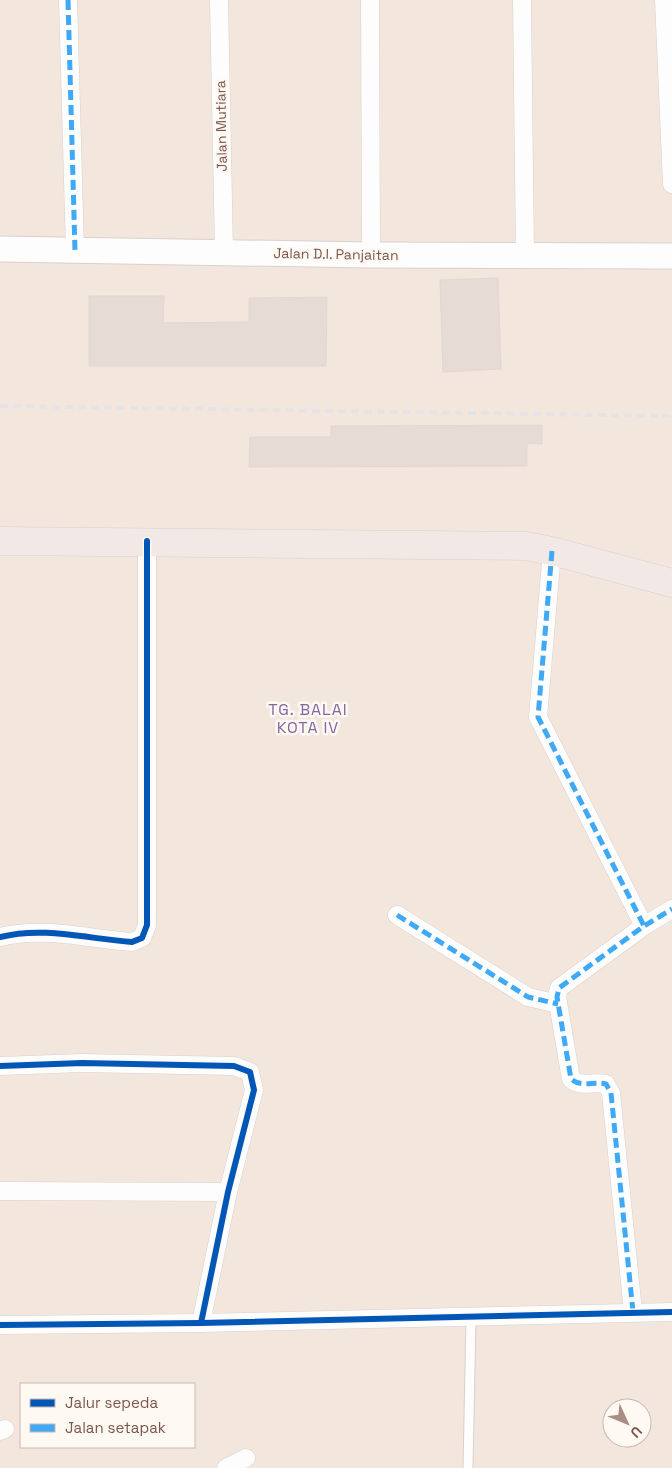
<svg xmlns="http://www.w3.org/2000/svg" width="672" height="1468" font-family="'Space Grotesk',sans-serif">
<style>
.residential{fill:#f3e6dd;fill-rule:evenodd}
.building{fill:#e7dbd6;stroke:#e4d6d0}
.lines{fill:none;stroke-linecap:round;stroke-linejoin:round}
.lane-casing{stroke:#d9d0cb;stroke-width:11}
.street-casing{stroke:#d9d0cb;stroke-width:19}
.secondary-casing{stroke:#dad0cb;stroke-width:27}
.highway-casing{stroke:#dbcfcb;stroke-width:29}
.lane{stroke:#fefdfd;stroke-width:9}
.street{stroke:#fefdfd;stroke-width:18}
.secondary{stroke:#fefdfd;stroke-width:25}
.highway{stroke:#f2e8e6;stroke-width:28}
.rail{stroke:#e6e3e6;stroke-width:4;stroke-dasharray:8 5;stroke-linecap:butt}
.quiet{stroke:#3fa9f5;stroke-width:5;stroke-dasharray:10 5;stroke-linecap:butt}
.cycleway-casing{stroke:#fff9f3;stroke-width:9}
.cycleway{stroke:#0057b8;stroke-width:6}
.labels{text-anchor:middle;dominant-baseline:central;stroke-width:5;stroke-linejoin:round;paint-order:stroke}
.street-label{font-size:14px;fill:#7c564b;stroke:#fff9f3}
.quarter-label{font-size:16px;letter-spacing:1px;fill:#85679f;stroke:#fff9f3}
</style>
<rect width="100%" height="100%" fill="#faf4ef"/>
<path class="residential" d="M0 0H672V1468H0ZM21 1384H194V1447H21ZM612 1408H642V1438H612Z"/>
<g class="building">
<polygon points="498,278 501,369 443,372 440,280"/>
<polygon points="89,296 164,296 163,323 249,322 249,298 327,297 326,366 89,366"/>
<polygon points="542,425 542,444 527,443 527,466 249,467 250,437 331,437 331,426"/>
</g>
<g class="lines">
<g class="lane-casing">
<polyline id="lane" points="468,1468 471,1318"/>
</g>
<g class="street-casing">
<g id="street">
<polyline points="68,0 75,251"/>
<polyline points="219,0 224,251"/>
<polyline points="370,0 371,255"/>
<polyline points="522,0 525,256"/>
<polyline points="664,0 672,184"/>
<polyline points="552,551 538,717 644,926"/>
<polyline points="397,915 528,997 558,1004"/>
<path d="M0 937C44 926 88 939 132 942L142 938 147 925V541"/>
<polyline points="0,1066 82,1063 234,1066 250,1072 254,1090 228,1192 201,1323"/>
<polyline points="0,1191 228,1192"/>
<path d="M633 1312 611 1093 606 1084C594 1081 581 1088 571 1079L557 997 559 988 644 926 672 909"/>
<polyline points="0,1325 201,1323 672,1312"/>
<polyline points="0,1431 5,1429"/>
<polyline points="226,1468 246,1458"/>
</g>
</g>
<g class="secondary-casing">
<polyline id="secondary" points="0,249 371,255 672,256"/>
</g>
<g class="highway-casing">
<polyline id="highway" points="0,541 526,546 552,551 672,583"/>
</g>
<use href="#lane" class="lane"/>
<use href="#street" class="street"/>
<use href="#secondary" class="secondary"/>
<use href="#highway" class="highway"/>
<polyline class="rail" points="0,406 672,416"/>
<g class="quiet">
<polyline points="68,0 75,251"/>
<polyline points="552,551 538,717 644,926"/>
<polyline points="397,915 528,997 558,1004"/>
<path d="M633 1312 611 1093 606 1084C594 1081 581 1088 571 1079L557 997 559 988 644 926 672 909"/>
</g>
<g class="cycleway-casing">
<g id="cycleway">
<path d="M0 937C44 926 88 939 132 942L142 938 147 925V541"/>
<polyline points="0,1066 82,1063 234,1066 250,1072 254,1090 228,1192 201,1323"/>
<polyline points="0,1325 201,1323 672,1312"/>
</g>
</g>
<use href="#cycleway" class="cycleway"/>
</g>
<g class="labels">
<g class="street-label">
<text transform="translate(221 126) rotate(-91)">Jalan Mutiara</text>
<text transform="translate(336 254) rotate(1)">Jalan D.I. Panjaitan</text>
</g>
<g class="quarter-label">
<text x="308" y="709">TG. BALAI<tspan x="308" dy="18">KOTA IV</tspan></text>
</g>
</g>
<rect x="20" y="1383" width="175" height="65" fill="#fff9f3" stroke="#cbb8b0"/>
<rect x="30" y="1399" width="25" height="8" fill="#0057b8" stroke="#cbb8b0"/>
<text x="65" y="1408" font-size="15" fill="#7c564b">Jalur sepeda</text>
<rect x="30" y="1424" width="25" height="8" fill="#3fa9f5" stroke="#cbb8b0"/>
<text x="65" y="1433" font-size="15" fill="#7c564b">Jalan setapak</text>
<g transform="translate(627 1423) rotate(134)"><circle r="24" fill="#fff9f3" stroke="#cbb8b0"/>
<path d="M0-4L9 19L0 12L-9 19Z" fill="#a88d84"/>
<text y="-8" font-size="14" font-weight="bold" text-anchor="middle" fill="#7c564b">U</text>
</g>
</svg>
